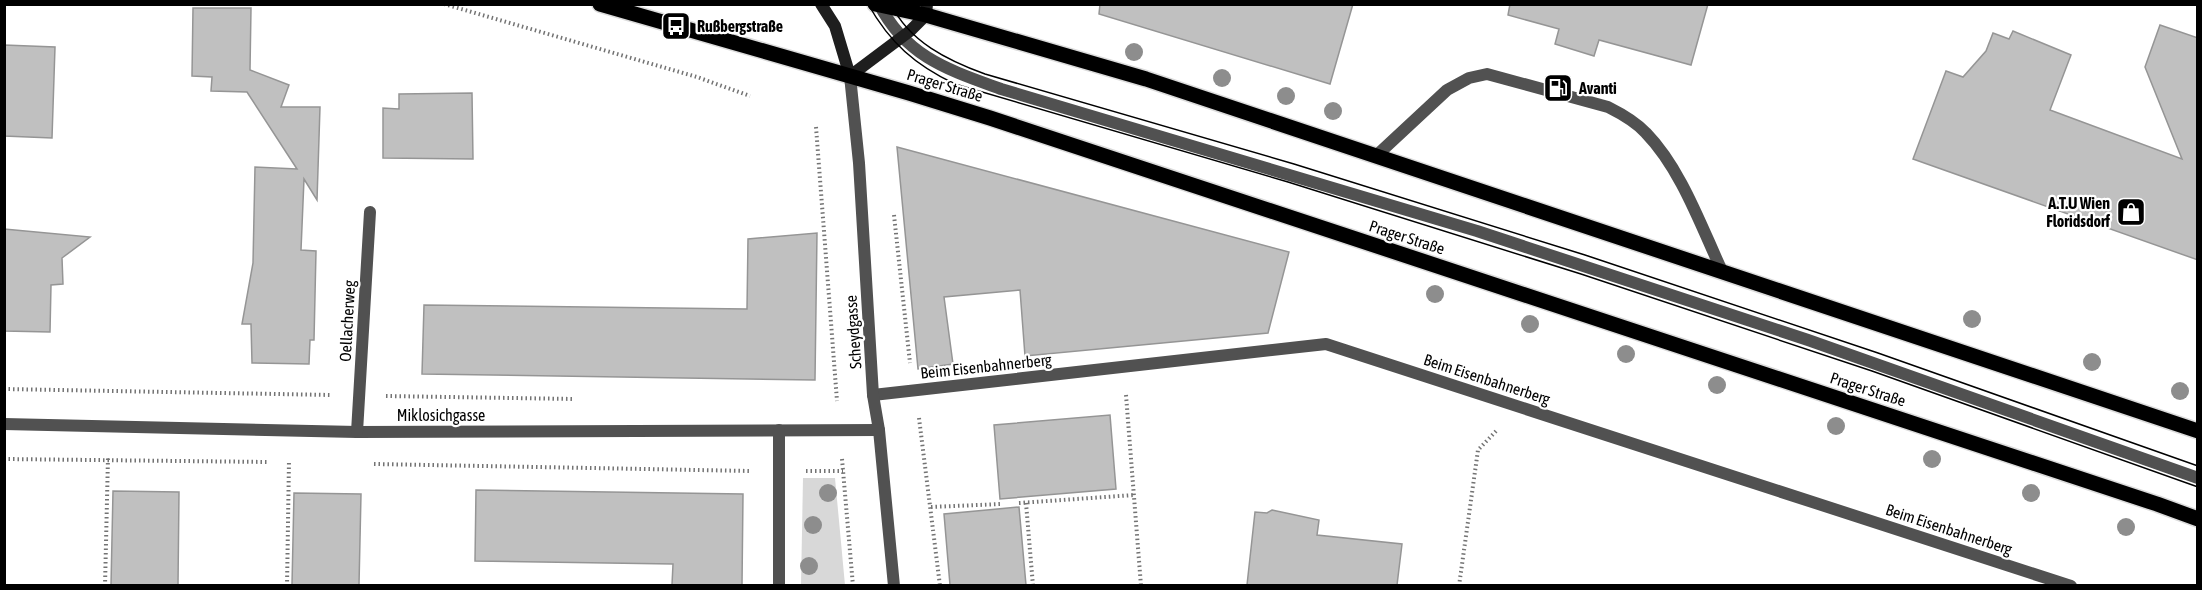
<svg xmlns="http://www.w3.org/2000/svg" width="2202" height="590" font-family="'Asap Condensed',sans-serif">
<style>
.green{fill:#d8d8d8}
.building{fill:#c0c0c0;stroke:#959595;stroke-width:1.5}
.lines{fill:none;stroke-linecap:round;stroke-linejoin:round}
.primary-casing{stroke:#dbdbdb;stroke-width:18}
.path{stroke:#737373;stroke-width:4;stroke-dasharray:1.5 3;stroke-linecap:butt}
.lane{stroke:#515151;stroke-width:12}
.street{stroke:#515151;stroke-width:12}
.secondary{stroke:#1e1e1e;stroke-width:12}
.primary{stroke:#000;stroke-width:15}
.tram{stroke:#000;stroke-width:1.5}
.tree{fill:#8d8d8d}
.labels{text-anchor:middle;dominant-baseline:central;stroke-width:4.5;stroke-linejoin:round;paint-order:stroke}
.poi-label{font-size:16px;font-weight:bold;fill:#000;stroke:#fff;text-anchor:start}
.street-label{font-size:16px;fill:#000;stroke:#fff}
</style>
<rect width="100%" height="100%" fill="#fff"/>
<polygon class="green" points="803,478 835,478 845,585 801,585"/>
<g class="building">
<polygon points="1100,4 1353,4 1330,84 1099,14"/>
<polygon points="1510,4 1708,4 1691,65 1599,40 1594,56 1555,44 1559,29 1508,15"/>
<polygon points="193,8 251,8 250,70 289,85 281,107 320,107 317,200 304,179 301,250 316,251 314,340 310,340 309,364 252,363 251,324 242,324 253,263 255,167 297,169 247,92 211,91 212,77 192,76"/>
<polygon points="2160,25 2198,38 2198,260 1913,159 1946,71 1963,77 1986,51 1993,33 2009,39 2013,31 2071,55 2050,110 2182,159 2145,67"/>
<polygon points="4,45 55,47 52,138 4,136"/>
<polygon points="472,93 473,159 383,158 383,108 399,109 399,94"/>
<polygon points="897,147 1289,252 1268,333 1025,356 1020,290 944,297 953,364 918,369"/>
<polygon points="4,229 90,237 62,258 63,284 51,285 50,332 4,331"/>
<polygon points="817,233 815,380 422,374 424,305 747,309 748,239"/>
<polygon points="1110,415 1116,489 1000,499 994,425"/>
<polygon points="476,490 743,494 742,585 672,585 673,564 475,561"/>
<polygon points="113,491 179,492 178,585 111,585"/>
<polygon points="294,493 361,494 359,585 292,585"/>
<polygon points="1019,507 1026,585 950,585 944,514"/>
<polygon points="1272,510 1319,520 1317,535 1402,544 1397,585 1247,585 1255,512 1267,513"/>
</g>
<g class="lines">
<g class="primary-casing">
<g id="primary">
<polyline points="600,4 909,93 990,118 2157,504 2198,519"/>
<polyline points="875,4 926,15 1146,79 2198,431"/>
</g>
</g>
<g class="path">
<polyline points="444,4 697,77 750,96"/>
<polyline points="816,127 837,401"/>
<polyline points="894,215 910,363"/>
<polyline points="4,389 331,395"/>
<polyline points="1126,395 1141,586"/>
<polyline points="386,396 574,399"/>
<polyline points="919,418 940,586"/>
<polyline points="4,459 268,462"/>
<polyline points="842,459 853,586"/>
<polyline points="374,464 751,471"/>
<polyline points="806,471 843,471"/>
<polyline points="1019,503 1134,495"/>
<polyline points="1026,503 1033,586"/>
<polyline points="931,507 1001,504"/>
<polyline points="105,586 108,457"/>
<polyline points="287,586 289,460"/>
<polyline points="1459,586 1478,450 1497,430"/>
</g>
<g class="lane">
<path d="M879 4C906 57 949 70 1001 89L1477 231 1808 340 2198 478"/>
<path d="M1376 156 1447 90 1469 78 1487 74 1608 107C1622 114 1636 122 1646 133 1681 169 1701 226 1722 271"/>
<polyline points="873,395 1326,344 2071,586"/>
</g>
<g class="street">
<polyline points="850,76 859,163 873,395 879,430 894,586"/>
<polyline points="4,424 357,432 879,430"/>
<polyline points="779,430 779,586"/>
<polyline points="357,432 370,212"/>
</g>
<polyline class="secondary" points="821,4 835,26 850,76 910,31 926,15 927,4"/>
<use href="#primary" class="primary"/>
<g class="tram">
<path d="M868 4C890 43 915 65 955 84L1288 182 1581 274 1872 371 2198 487"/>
<path d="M891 4C909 42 949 61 985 74L1294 164 1585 255 1878 353 2198 466"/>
</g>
</g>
<g class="tree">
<circle cx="1134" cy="52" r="9"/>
<circle cx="1222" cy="78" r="9"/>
<circle cx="1286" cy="96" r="9"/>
<circle cx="1333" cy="111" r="9"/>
<circle cx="1435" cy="294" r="9"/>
<circle cx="1972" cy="319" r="9"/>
<circle cx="1530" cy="324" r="9"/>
<circle cx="1626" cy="354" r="9"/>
<circle cx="2092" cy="362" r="9"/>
<circle cx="1717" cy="385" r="9"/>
<circle cx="2180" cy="391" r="9"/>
<circle cx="1836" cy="426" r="9"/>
<circle cx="1932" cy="459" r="9"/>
<circle cx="828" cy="493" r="9"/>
<circle cx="2031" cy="493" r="9"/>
<circle cx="813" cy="525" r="9"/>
<circle cx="2126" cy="527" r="9"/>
<circle cx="809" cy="566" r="9"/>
</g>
<defs>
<g id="bus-square" transform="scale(1.5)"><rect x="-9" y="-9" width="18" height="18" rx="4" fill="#000" stroke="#fff"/><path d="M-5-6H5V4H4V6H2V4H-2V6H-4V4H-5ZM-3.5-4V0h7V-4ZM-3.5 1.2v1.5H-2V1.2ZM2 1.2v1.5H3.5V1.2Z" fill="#fff"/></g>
<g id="fuel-square" transform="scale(1.5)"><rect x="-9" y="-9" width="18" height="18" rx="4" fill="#000" stroke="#fff"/><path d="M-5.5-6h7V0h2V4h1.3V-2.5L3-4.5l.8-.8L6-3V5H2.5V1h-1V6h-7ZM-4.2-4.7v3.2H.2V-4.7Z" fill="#fff"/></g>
<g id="shop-square" transform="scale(1.5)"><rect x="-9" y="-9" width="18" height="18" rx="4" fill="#000" stroke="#fff"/><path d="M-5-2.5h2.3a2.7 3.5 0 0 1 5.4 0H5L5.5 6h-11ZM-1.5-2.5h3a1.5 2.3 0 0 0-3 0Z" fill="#fff"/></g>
</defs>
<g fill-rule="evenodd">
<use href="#bus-square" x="676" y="26"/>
<use href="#fuel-square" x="1558" y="88"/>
<use href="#shop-square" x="2131" y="212"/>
</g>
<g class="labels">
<g class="poi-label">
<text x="697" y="26">Rußbergstraße</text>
<text x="1579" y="88">Avanti</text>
<text x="2110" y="203" text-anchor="end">A.T.U Wien<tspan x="2110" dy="18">Floridsdorf</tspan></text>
</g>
<g class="street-label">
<text transform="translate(945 85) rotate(17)">Prager Straße</text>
<text transform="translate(1407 237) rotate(18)">Prager Straße</text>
<text transform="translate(347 321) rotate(-87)">Oellacherweg</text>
<text transform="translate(853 332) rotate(-94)">Scheydgasse</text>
<text transform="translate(986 366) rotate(-6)">Beim Eisenbahnerberg</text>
<text transform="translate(1487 379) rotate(18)">Beim Eisenbahnerberg</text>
<text transform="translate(1868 389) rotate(18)">Prager Straße</text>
<text x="441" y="415">Miklosichgasse</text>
<text transform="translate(1949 529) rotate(18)">Beim Eisenbahnerberg</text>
</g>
</g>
<rect width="2202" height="590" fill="none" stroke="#000000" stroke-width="12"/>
</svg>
